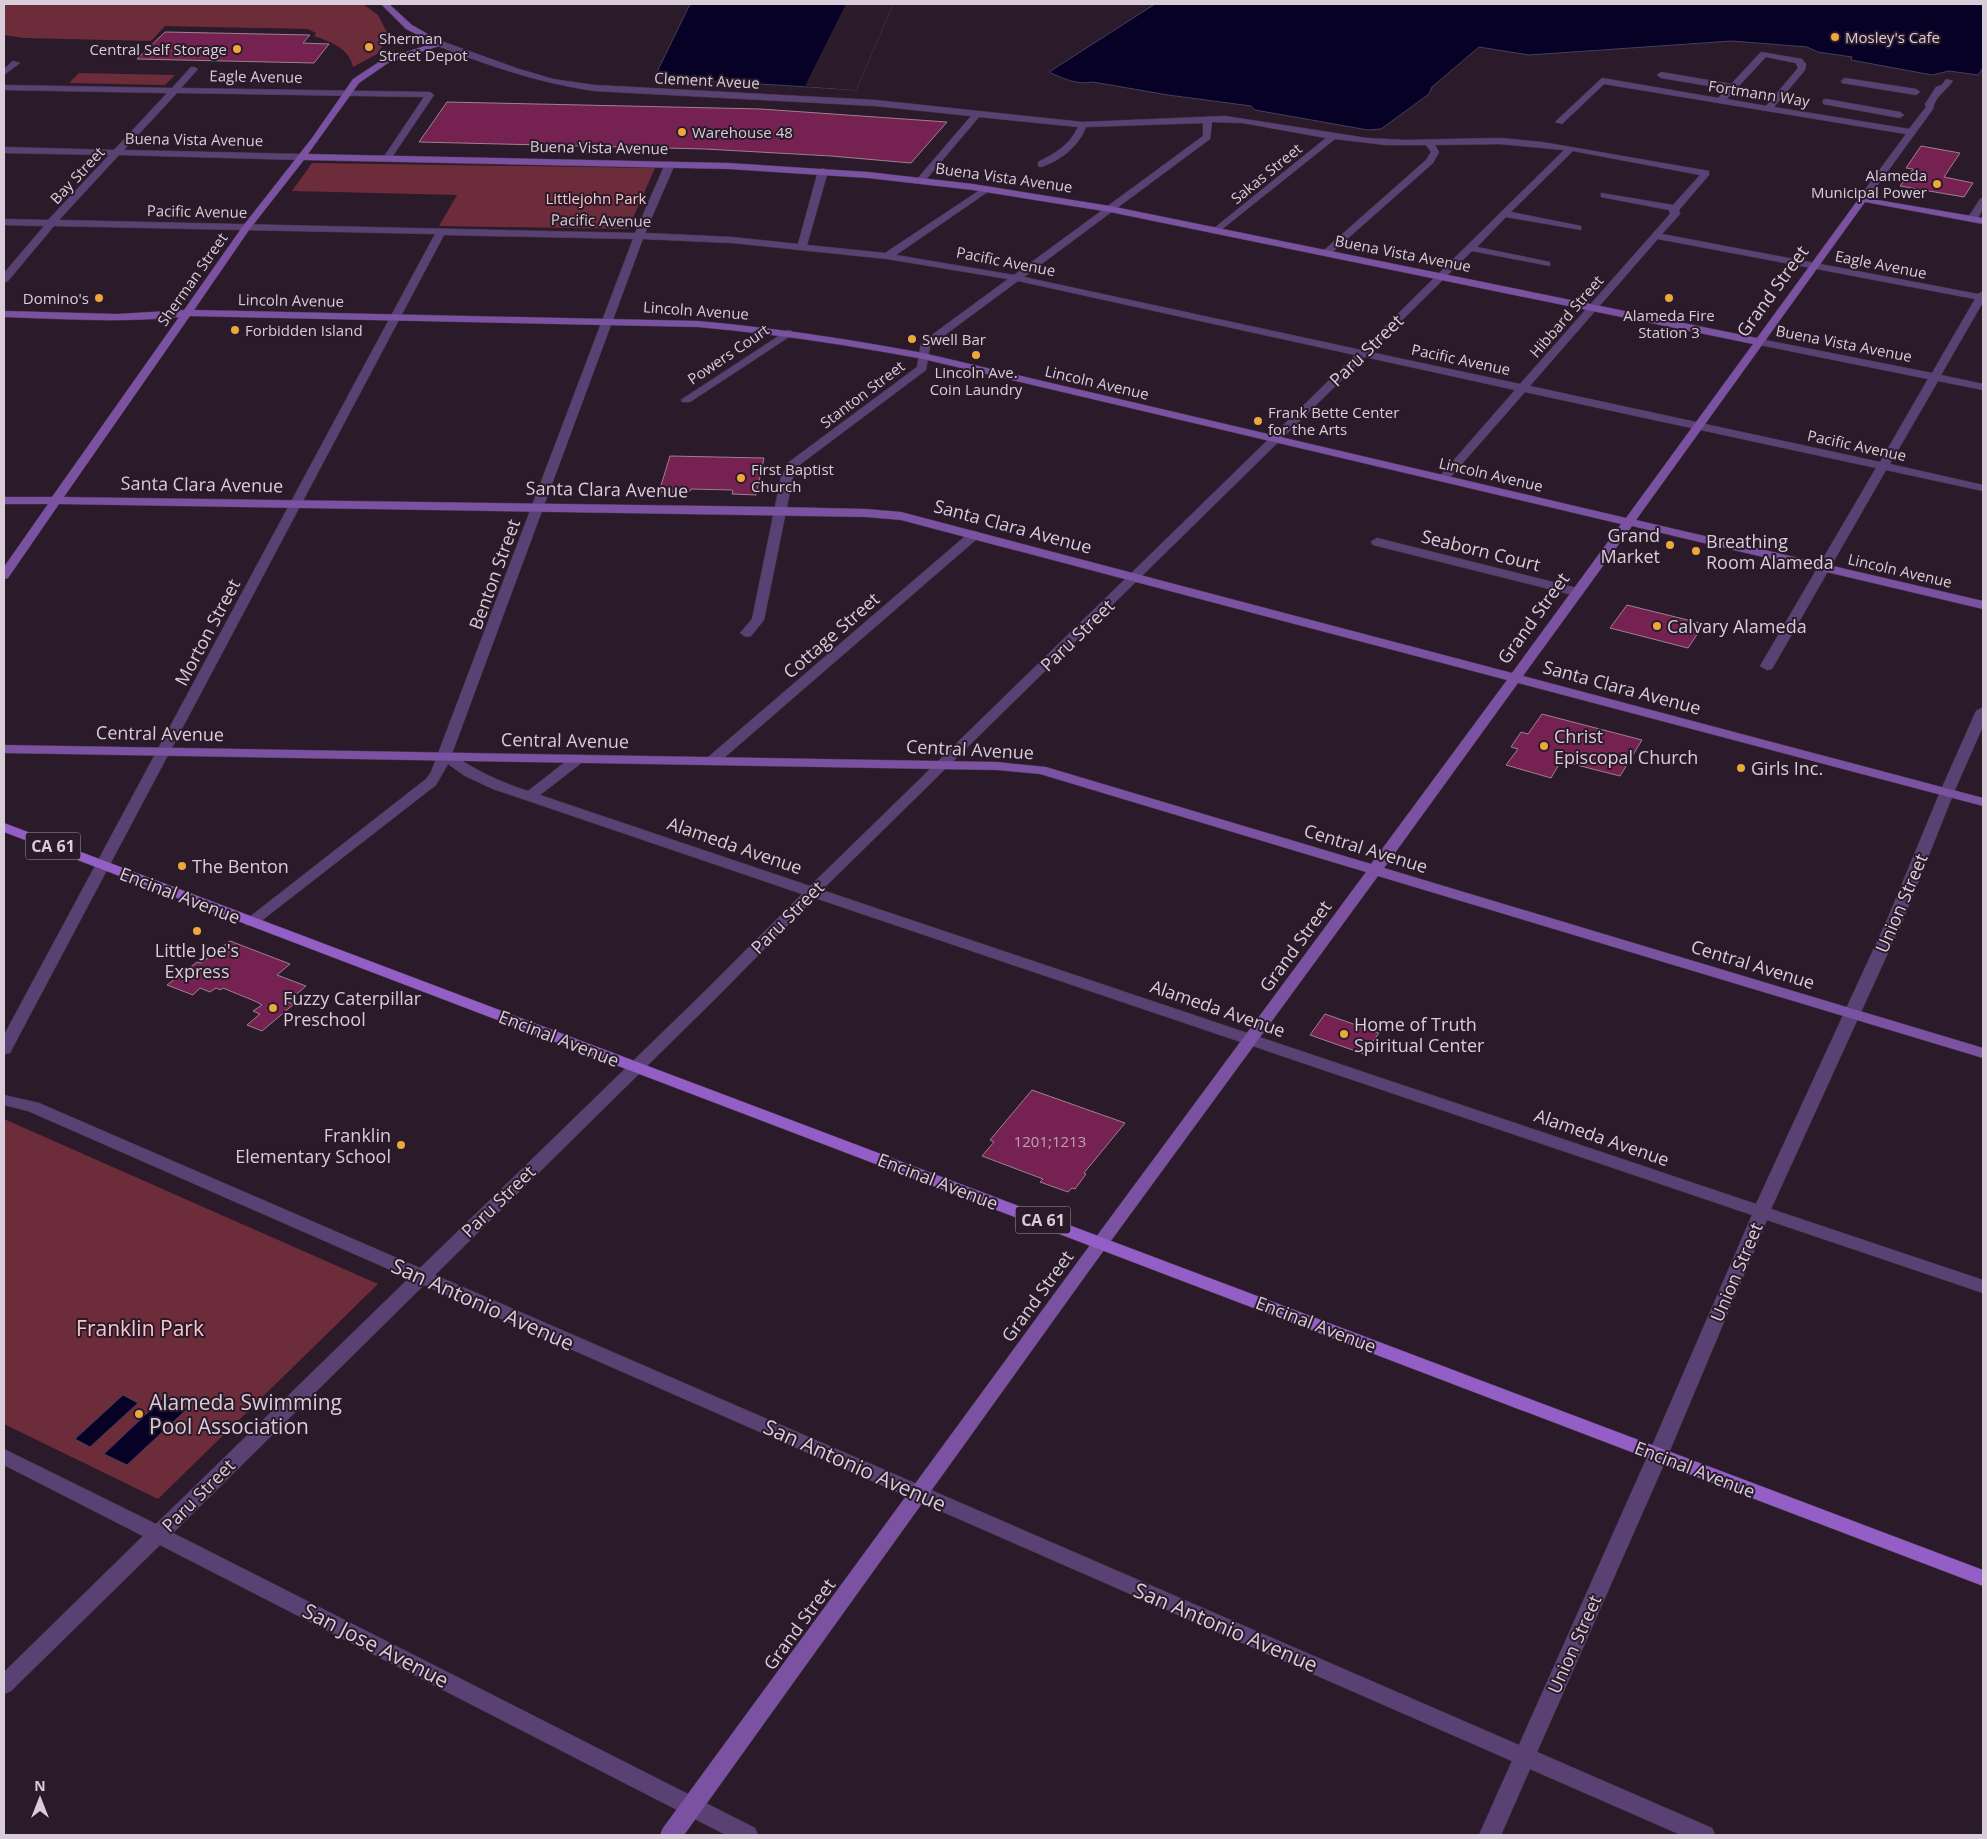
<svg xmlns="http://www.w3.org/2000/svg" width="1987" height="1839" font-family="'Open Sans',sans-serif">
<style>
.green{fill:#6d2c39}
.water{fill:#080126;stroke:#463e5b}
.pier{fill:#2a1a2a}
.building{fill:#752252;stroke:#9d818e}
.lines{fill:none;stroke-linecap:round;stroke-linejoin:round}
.street-casing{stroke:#463746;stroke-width:1}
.secondary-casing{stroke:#463746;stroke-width:1}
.primary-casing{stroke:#463746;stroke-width:1}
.street{fill:#5a4173;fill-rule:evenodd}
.secondary{fill:#7a52a1;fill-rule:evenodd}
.primary{fill:#935ec5;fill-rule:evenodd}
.poi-dot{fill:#eda83c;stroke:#2a1a2a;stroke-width:2}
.labels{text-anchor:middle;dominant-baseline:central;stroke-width:4;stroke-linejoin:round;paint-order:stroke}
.far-poi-label{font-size:15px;fill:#d8cdd8;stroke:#2a1a2a;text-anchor:start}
.far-street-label{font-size:15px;fill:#d8cdd8;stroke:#2a1a2a}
.far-park-label{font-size:15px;fill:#fbc4cb;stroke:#2a1a2a}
.number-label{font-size:15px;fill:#bfa2b6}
.shield{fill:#2a1a2a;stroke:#a497a4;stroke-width:1}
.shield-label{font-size:16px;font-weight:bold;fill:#d8cdd8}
.street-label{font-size:18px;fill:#d8cdd8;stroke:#2a1a2a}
.poi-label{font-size:18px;fill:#d8cdd8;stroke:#2a1a2a;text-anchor:start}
.near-street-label{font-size:21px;fill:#d8cdd8;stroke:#2a1a2a}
.near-park-label{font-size:21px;fill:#fbc4cb;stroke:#2a1a2a}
.near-poi-label{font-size:21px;fill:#d8cdd8;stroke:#2a1a2a;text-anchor:start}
</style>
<rect width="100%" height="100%" fill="#2a1a2a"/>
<g class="green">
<path d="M4 4H363L378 15 389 36 377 54 353 67C349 48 331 42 314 36L316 33 308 29 165 26 151 41 24 38 4 35Z"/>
<polygon points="79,73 175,75 165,85 69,83"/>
<polygon points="312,163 655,168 628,229 439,226 457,195 292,191"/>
<polygon points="4,1119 378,1284 158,1499 4,1424"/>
</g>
<g class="water">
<polygon points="690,4 893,4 856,90 696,80 655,76"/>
<path d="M1155 4H1983V68L1978 75 1949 71 1932 75 1851 60 1852 57 1818 52 1807 47 1732 41 1529 55 1479 47 1432 87 1429 94 1381 129 1368 130 1255 110 1251 106 1168 95 1093 82C1078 85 1063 79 1049 72Z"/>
<polygon points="123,1395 138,1403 90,1447 75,1439"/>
<polygon points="163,1398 187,1409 127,1465 104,1454"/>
</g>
<polygon class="pier" points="846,4 893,4 856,90 805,86"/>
<g class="building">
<polygon points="165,32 310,35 303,43 329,44 314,63 137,59"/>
<polygon points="447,102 761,109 947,122 911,163 831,156 705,149 419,142"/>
<polygon points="1921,146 1960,153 1944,177 1973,183 1964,197 1900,186 1913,169 1906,168"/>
<polygon points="670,456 764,458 756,495 732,494 733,491 732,490 691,489 690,491 681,492 659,492"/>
<polygon points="1627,605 1704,624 1688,648 1610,628"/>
<polygon points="1542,714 1642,740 1620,776 1561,761 1551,778 1506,765 1518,749 1511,747 1521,732 1528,734"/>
<polygon points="230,941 290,964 277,975 306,986 287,1002 294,1004 262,1031 247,1025 260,1014 253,1011 262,1005 257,1002 223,988 221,990 216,988 210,992 200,988 193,995 167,985 197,962 201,963"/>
<polygon points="1325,1014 1379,1033 1364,1054 1310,1035"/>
<polygon points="1032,1090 1125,1123 1084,1173 1086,1174 1075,1189 1072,1188 1068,1192 1040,1182 1043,1179 982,1156 994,1142 990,1140"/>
</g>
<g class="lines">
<g class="street-casing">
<g id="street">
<path d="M438 42H444L519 69 553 79 594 85 875 100 1083 122 1225 116 1367 138 1405 140 1500 138 1542 142 1709 171V175L1679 210 1680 214 1662 234 1978 294 1983 291V302L1941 375 1983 384V390L1938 381 1890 464 1983 485V491L1886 470 1772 669 1767 670 1760 666 1876 468 1525 392 1447 481H1439L1437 479 1439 477 1515 390 1365 357 822 890 1756 1204 1887 920 1940 792 1976 711 1983 707V726L1954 792 1903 920 1771 1209 1983 1280V1293L1767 1220 1668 1455 1537 1752 1712 1828 1715 1835H1681L1530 1769 1501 1835H1479L1512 1761 424 1285 173 1533 755 1828 758 1835H726L160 1545 11 1691 4 1694V1672L143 1536 4 1465V1449L156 1524 409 1278 28 1111 4 1105V1095L39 1103 420 1268 705 991 802 894 493 789 465 776 448 764 436 785 256 925H246L243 922 426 779 431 772 633 239 444 235 12 1049 10 1053 4 1054V1035L435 234 54 226 8 281 4 282V273L44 226 4 225V219L48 220 109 155 4 153V147L114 150 167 93 4 90V85L172 88 191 67H194L198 69 181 88 430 92 434 95 390 160 387 161 383 158 424 97 177 93 124 150 301 154 305 157 301 160 119 155 59 220 635 233 665 164 670 161 675 164 645 233 732 237 798 244 818 171 823 168 828 171 807 245 885 253 986 186 989 187V191L896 255 1014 275 1203 136V123L1086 127C1079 146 1060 161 1041 167L1038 166V162C1054 154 1070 145 1078 127L979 117 923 183H917V179L971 116 875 106 594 91C540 83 489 66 438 46ZM1212 122 1243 123 1326 138 1213 229 1211 231 1216 234 1335 139 1386 145H1426L1431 152 1426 160 1323 251 1321 253 1326 256 1329 255 1433 163 1439 152 1435 145 1500 144 1564 150 1361 350 1024 277 1210 139ZM1573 151 1700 175 1673 205 1601 193V197L1669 210 1670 214 1520 384 1370 352 1472 251 1550 266V262L1477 247 1506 217 1581 230V226L1511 212ZM643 239 732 243 887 259 1008 279 921 343 917 367 789 462 781 477 752 619 740 633 746 637 751 636 764 620 793 477 798 466 926 370 930 346 1018 281 1355 355 810 886 540 795 584 761 586 758 584 755H574L528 791C500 782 476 771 452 754ZM1658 239 1975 299 1932 373 1760 339 1755 342 1760 345 1928 379 1880 462 1530 386ZM815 898 1752 1215 1648 1455 1519 1745 435 1275 717 997Z"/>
<path d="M1761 52 1802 59 1806 64 1805 70 1774 107 1909 129 1926 107 1925 104 1936 87 1942 85 1946 79 1953 81C1946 91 1935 96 1933 109L1866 201 1863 202 1858 199 1906 134 1604 84 1562 124 1555 122 1602 78 1718 98 1727 89 1661 78 1657 75 1661 72 1731 84ZM1766 57 1796 63 1798 68 1766 106 1727 99Z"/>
<polygon points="13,61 20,63 4,75 4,69"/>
<polygon points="1845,78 1916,89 1920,92 1916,95 1842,83 1841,81"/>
<polygon points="1826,99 1900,112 1904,115 1900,118 1823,104 1823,100"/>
<path d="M1983 198C1984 207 1981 218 1972 222L1969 221 1967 219 1980 199Z"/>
<polygon points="788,330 792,331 793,333 792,335 690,402 682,402 681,400"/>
<polygon points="974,531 978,532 980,535 978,538 717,764 707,764 705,761 707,758 970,532"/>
<polygon points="1377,538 1581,589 1583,592 1577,596 1373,545 1371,542"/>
</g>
</g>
<g class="secondary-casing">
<path id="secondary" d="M381 4H389L412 25 445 44 388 63 359 83 308 154 728 163 868 172 973 184 1110 206 1757 338 1860 197 1983 218V224L1865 202 1636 520 1983 601V609L1632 526 1523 676 1983 798V806L1518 683 1384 868 1983 1048V1058L1378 876 1091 1268 684 1835H660L663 1828 1079 1260 1366 872 1040 774 997 770 4 753V745L997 762 1046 767 1371 864 1507 680 901 520 866 517 59 504 8 578 4 579V567L48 504H4V497H52L179 317C121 323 62 319 4 317V311L118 314 184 310 243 226 312 138 353 79 382 60 434 43 406 29ZM304 160 728 169 868 178 973 190 1110 212 1753 344 1626 518 923 353C848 339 774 328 698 321L194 310 249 230ZM190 316 698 327C774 334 848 345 923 359L1621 524 1512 673 901 512 866 509 780 507 64 497Z"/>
</g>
<g class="primary-casing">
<polygon id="primary" points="4,823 1983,1570 1983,1586 4,832"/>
</g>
<use href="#street" class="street"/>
<use href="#secondary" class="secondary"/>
<use href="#primary" class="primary"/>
</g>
<g class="poi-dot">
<circle cx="1835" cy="37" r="5"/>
<circle cx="369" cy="47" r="5"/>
<circle cx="237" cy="49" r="5"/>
<circle cx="682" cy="132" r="5"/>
<circle cx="1937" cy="184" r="5"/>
<circle cx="99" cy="298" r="5"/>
<circle cx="1669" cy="298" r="5"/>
<circle cx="235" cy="330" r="5"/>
<circle cx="912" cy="339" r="5"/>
<circle cx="976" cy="355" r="5"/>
<circle cx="1258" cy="421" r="5"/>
<circle cx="741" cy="478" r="5"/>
<circle cx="1670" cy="545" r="5"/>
<circle cx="1696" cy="551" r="5"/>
<circle cx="1657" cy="626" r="5"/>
<circle cx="1544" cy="746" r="5"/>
<circle cx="1741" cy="768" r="5"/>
<circle cx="182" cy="866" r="5"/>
<circle cx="197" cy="931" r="5"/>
<circle cx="273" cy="1008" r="5"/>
<circle cx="1344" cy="1034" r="5"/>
<circle cx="401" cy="1145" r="5"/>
<circle cx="139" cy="1414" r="5"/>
</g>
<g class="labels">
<g class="far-poi-label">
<text x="1845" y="37">Mosley's Cafe</text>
<text x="379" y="38">Sherman<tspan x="379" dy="17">Street Depot</tspan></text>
<text x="227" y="49" text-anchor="end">Central Self Storage</text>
<text x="692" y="132">Warehouse 48</text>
<text x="1927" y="175" text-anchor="end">Alameda<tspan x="1927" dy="17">Municipal Power</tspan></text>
<text x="89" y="298" text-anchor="end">Domino's</text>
<text x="1669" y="315" text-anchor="middle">Alameda Fire<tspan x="1669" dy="17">Station 3</tspan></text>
<text x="245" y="330">Forbidden Island</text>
<text x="922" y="339">Swell Bar</text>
<text x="976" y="372" text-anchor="middle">Lincoln Ave.<tspan x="976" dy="17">Coin Laundry</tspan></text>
<text x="1268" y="412">Frank Bette Center<tspan x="1268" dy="17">for the Arts</tspan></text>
<text x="751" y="469">First Baptist<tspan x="751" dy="17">Church</tspan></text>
</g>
<g class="far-street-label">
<text transform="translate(256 76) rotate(1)">Eagle Avenue</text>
<text transform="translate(707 80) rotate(3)">Clement Aveue</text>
<text transform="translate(1759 93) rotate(9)">Fortmann Way</text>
<text transform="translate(194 139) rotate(1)">Buena Vista Avenue</text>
<text transform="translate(599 147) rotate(1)">Buena Vista Avenue</text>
<text transform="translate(1266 173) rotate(-39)">Sakas Street</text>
<text transform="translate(77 175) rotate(-47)">Bay Street</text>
<text transform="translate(1004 177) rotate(8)">Buena Vista Avenue</text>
<text transform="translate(197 211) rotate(1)">Pacific Avenue</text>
<text transform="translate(601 220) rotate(1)">Pacific Avenue</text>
<text transform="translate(1403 253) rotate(11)">Buena Vista Avenue</text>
<text transform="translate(1006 261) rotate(11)">Pacific Avenue</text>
<text transform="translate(1881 264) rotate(11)">Eagle Avenue</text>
<text transform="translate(192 279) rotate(-55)">Sherman Street</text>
<text transform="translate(291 300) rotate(1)">Lincoln Avenue</text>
<text transform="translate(696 310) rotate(4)">Lincoln Avenue</text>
<text transform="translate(1566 316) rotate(-49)">Hibbard Street</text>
<text transform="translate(1844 343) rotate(11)">Buena Vista Avenue</text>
<text transform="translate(728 354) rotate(-34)">Powers Court</text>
<text transform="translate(1461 359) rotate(12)">Pacific Avenue</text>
<text transform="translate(1097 382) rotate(13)">Lincoln Avenue</text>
<text transform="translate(862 394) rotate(-37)">Stanton Street</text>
<text transform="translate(1857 445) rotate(12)">Pacific Avenue</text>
<text transform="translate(1491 474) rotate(13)">Lincoln Avenue</text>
<text transform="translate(1900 570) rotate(13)">Lincoln Avenue</text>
</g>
<g class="far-park-label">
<text x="596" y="198">Littlejohn Park</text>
</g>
<g class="number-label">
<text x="1050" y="1141">1201;1213</text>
</g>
<g class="shield">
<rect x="25.5" y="832.5" width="55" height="27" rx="4"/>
<rect x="1015.5" y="1206.5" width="55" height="27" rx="4"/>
</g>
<g class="shield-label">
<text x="53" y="846">CA 61</text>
<text x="1043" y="1220">CA 61</text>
</g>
<g class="street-label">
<text transform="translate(1772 291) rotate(-54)">Grand Street</text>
<text transform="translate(1366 350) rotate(-44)">Paru Street</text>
<text transform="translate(202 484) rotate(1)">Santa Clara Avenue</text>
<text transform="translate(607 489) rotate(1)">Santa Clara Avenue</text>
<text transform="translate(1013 526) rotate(15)">Santa Clara Avenue</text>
<text transform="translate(1481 550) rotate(14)">Seaborn Court</text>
<text transform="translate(494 574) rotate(-70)">Benton Street</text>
<text transform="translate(1533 618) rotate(-54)">Grand Street</text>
<text transform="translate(207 632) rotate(-62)">Morton Street</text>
<text transform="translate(831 635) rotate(-41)">Cottage Street</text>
<text transform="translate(1077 635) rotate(-44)">Paru Street</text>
<text transform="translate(1622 687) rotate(15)">Santa Clara Avenue</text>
<text transform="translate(160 733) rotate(1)">Central Avenue</text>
<text transform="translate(565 740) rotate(1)">Central Avenue</text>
<text transform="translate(970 749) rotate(3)">Central Avenue</text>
<text transform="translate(735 845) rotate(19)">Alameda Avenue</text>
<text transform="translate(1366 848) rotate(17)">Central Avenue</text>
<text transform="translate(180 895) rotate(21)">Encinal Avenue</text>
<text transform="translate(1901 903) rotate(-67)">Union Street</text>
<text transform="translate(787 917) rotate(-45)">Paru Street</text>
<text transform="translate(1295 946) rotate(-54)">Grand Street</text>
<text transform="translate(1753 964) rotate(17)">Central Avenue</text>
<text transform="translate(1218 1008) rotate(19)">Alameda Avenue</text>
<text transform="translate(559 1038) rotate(21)">Encinal Avenue</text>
<text transform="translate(1602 1137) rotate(19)">Alameda Avenue</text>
<text transform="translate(938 1181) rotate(21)">Encinal Avenue</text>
<text transform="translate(498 1201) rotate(-44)">Paru Street</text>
<text transform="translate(1736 1272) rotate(-67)">Union Street</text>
<text transform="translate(1037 1296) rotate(-54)">Grand Street</text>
<text transform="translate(1316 1324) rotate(21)">Encinal Avenue</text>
<text transform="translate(1695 1469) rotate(21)">Encinal Avenue</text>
<text transform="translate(198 1495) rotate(-45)">Paru Street</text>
<text transform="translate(799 1624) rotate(-54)">Grand Street</text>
<text transform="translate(1574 1644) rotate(-66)">Union Street</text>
</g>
<g class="poi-label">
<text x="1660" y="535" text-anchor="end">Grand<tspan x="1660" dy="21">Market</tspan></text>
<text x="1706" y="541">Breathing<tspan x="1706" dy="21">Room Alameda</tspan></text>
<text x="1667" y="626">Calvary Alameda</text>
<text x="1554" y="736">Christ<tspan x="1554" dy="21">Episcopal Church</tspan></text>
<text x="1751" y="768">Girls Inc.</text>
<text x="192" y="866">The Benton</text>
<text x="197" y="950" text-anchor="middle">Little Joe's<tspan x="197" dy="21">Express</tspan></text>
<text x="283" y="998">Fuzzy Caterpillar<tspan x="283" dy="21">Preschool</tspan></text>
<text x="1354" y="1024">Home of Truth<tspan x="1354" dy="21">Spiritual Center</tspan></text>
<text x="391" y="1135" text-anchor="end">Franklin<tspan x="391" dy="21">Elementary School</tspan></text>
</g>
<g class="near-street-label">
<text transform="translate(483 1304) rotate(24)">San Antonio Avenue</text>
<text transform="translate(855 1465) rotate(24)">San Antonio Avenue</text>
<text transform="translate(1226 1627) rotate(23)">San Antonio Avenue</text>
<text transform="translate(376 1645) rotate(27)">San Jose Avenue</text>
</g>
<g class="near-park-label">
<text x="140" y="1328">Franklin Park</text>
</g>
<g class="near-poi-label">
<text x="149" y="1402">Alameda Swimming<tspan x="149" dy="24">Pool Association</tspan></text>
</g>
</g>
<rect width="1987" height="1839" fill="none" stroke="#d8cdd8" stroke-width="10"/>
<g transform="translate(40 1799)" stroke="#2a1a2a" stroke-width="4" paint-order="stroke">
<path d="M0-4L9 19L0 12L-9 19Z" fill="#d8cdd8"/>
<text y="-8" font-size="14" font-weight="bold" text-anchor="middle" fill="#d8cdd8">N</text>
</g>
</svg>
